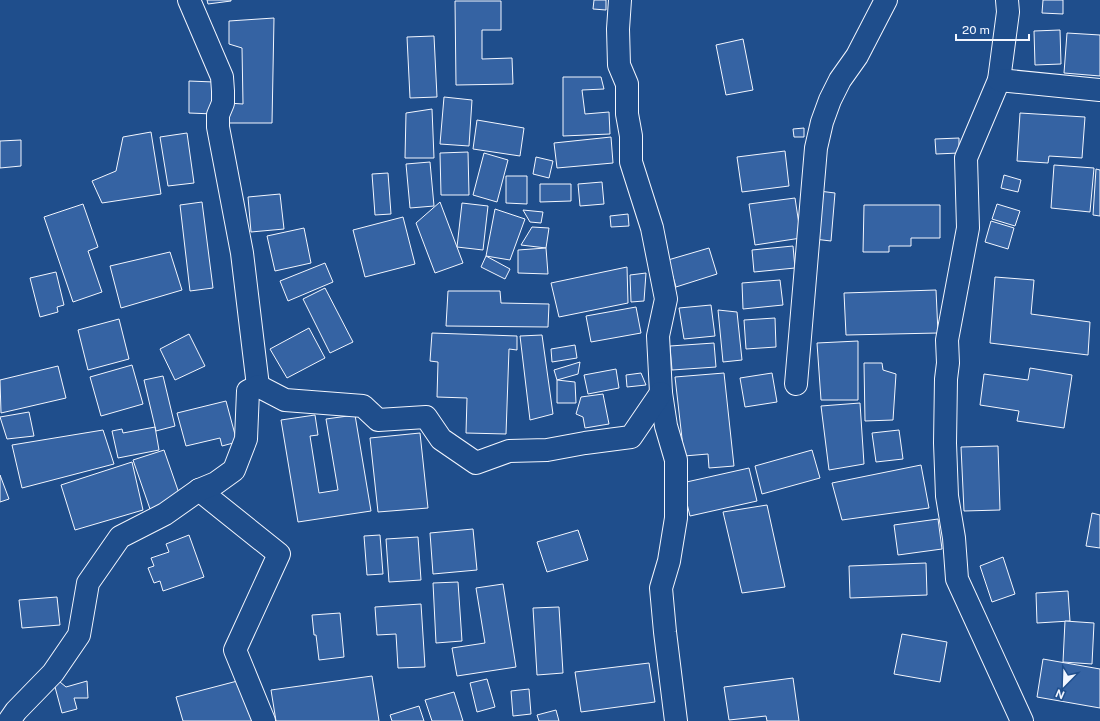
<svg xmlns="http://www.w3.org/2000/svg" width="1100" height="721" font-family="'Public Sans',sans-serif">
<style>
.building{fill:#3563a3;stroke:#f2f6ff}
.lines{fill:none;stroke-linecap:round;stroke-linejoin:round}
.street-casing{stroke:#f2f6ff;stroke-width:24}
.street{stroke:#1f4e8c;stroke-width:22}
</style>
<rect width="100%" height="100%" fill="#1f4e8c"/>
<g class="building">
<polygon points="207,0 231,0 231,1 208,4"/>
<polygon points="594,0 606,0 606,10 593,9"/>
<polygon points="1043,0 1063,0 1063,14 1042,13"/>
<polygon points="455,1 501,1 501,30 482,30 482,59 512,58 513,84 456,85"/>
<polygon points="274,18 272,123 229,123 228,103 243,104 242,48 229,44 229,21"/>
<polygon points="1060,30 1061,64 1035,65 1034,31"/>
<polygon points="1067,33 1100,35 1100,76 1064,73"/>
<polygon points="434,36 437,97 410,98 407,37"/>
<polygon points="743,39 753,90 726,95 716,45"/>
<polygon points="563,77 601,77 604,89 582,90 585,114 609,112 610,134 563,136"/>
<polygon points="189,81 214,82 214,114 189,113"/>
<polygon points="444,97 472,100 469,146 440,144"/>
<polygon points="432,109 434,158 405,158 406,113"/>
<polygon points="1020,113 1085,117 1082,158 1049,156 1048,163 1017,161"/>
<polygon points="477,120 524,128 520,156 473,149"/>
<polygon points="804,128 804,137 794,137 793,129"/>
<polygon points="151,132 161,194 102,203 92,181 116,171 123,137"/>
<polygon points="187,133 194,183 168,186 160,137"/>
<polygon points="611,137 613,163 557,168 554,143"/>
<polygon points="959,138 959,153 936,154 935,139"/>
<polygon points="21,140 21,166 0,168 0,141"/>
<polygon points="785,151 789,186 742,192 737,157"/>
<polygon points="468,152 469,195 441,195 440,153"/>
<polygon points="484,153 508,160 497,202 473,195"/>
<polygon points="536,157 553,161 549,178 533,174"/>
<polygon points="430,162 434,206 410,208 406,164"/>
<polygon points="1054,165 1094,168 1090,212 1051,208"/>
<polygon points="1096,169 1100,170 1100,216 1093,215"/>
<polygon points="388,173 391,214 375,215 372,174"/>
<polygon points="1004,175 1021,180 1018,192 1001,188"/>
<polygon points="506,176 527,176 527,204 506,203"/>
<polygon points="602,182 604,204 580,206 578,184"/>
<polygon points="540,184 571,184 571,201 540,202"/>
<polygon points="819,191 835,193 831,241 814,239"/>
<polygon points="280,194 284,229 251,232 248,197"/>
<polygon points="795,198 801,238 755,245 749,204"/>
<polygon points="202,202 213,288 190,291 180,205"/>
<polygon points="440,202 463,263 435,273 416,223"/>
<polygon points="462,203 488,206 483,250 457,247"/>
<polygon points="83,204 98,247 88,251 102,292 73,302 44,217"/>
<polygon points="997,204 1020,211 1015,226 992,219"/>
<polygon points="864,205 940,205 940,238 911,238 911,246 889,246 889,252 863,252"/>
<polygon points="495,209 525,219 510,260 486,256"/>
<polygon points="523,210 543,212 541,223 530,222"/>
<polygon points="628,214 629,226 611,227 610,216"/>
<polygon points="403,217 415,264 365,277 353,230"/>
<polygon points="991,221 1014,228 1008,249 985,242"/>
<polygon points="532,227 549,228 546,248 521,245"/>
<polygon points="304,228 311,263 275,271 267,236"/>
<polygon points="793,246 795,268 754,272 752,250"/>
<polygon points="546,248 548,274 518,273 518,250"/>
<polygon points="709,248 717,274 676,287 668,260"/>
<polygon points="170,252 182,290 121,308 110,266"/>
<polygon points="486,256 510,269 505,279 481,267"/>
<polygon points="325,263 333,282 288,301 280,281"/>
<polygon points="627,267 628,303 559,317 551,283"/>
<polygon points="56,272 64,305 57,307 58,312 40,317 30,278"/>
<polygon points="646,273 644,301 631,302 630,275"/>
<polygon points="995,277 1034,280 1031,314 1090,322 1088,355 990,343"/>
<polygon points="780,280 783,305 743,309 742,283"/>
<polygon points="325,288 353,342 330,353 303,299"/>
<polygon points="936,290 938,333 846,335 844,293"/>
<polygon points="448,291 500,291 501,303 549,304 548,327 446,326"/>
<polygon points="711,305 715,336 684,339 679,308"/>
<polygon points="636,307 641,333 591,342 586,316"/>
<polygon points="718,310 737,312 742,360 723,362"/>
<polygon points="775,318 776,347 746,349 744,320"/>
<polygon points="119,319 129,359 88,370 78,330"/>
<polygon points="309,328 325,358 287,378 270,349"/>
<polygon points="432,333 517,336 517,350 509,349 506,434 466,433 467,398 437,397 438,362 430,361"/>
<polygon points="189,334 205,366 175,380 160,349"/>
<polygon points="542,335 553,414 530,420 520,336"/>
<polygon points="858,341 858,400 821,400 817,343"/>
<polygon points="714,343 716,367 672,370 670,346"/>
<polygon points="575,345 577,358 552,362 551,349"/>
<polygon points="580,362 578,374 557,380 554,370"/>
<polygon points="864,363 882,363 883,370 896,374 893,420 865,421"/>
<polygon points="132,365 143,404 101,416 90,377"/>
<polygon points="58,366 66,398 1,413 0,380"/>
<polygon points="1030,368 1072,375 1064,428 1017,421 1019,411 980,405 984,374 1028,380"/>
<polygon points="616,369 619,388 588,394 584,375"/>
<polygon points="641,373 646,385 627,387 626,375"/>
<polygon points="724,373 734,466 709,468 708,454 684,456 675,377"/>
<polygon points="772,373 777,402 745,407 740,378"/>
<polygon points="163,376 175,426 156,431 144,380"/>
<polygon points="557,380 575,382 576,403 557,403"/>
<polygon points="603,394 609,424 585,428 583,417 576,414 581,397"/>
<polygon points="226,401 237,442 222,446 220,438 186,446 177,413"/>
<polygon points="860,403 864,464 829,470 821,406"/>
<polygon points="29,412 34,436 7,439 0,417"/>
<polygon points="315,415 318,435 310,436 319,493 338,490 326,419 355,415 371,511 298,522 281,420"/>
<polygon points="155,427 159,450 118,458 112,431 122,429 123,433"/>
<polygon points="103,430 114,464 22,488 12,445"/>
<polygon points="899,430 903,459 876,462 872,433"/>
<polygon points="420,433 428,508 378,512 370,438"/>
<polygon points="998,446 1000,510 964,511 961,447"/>
<polygon points="164,450 181,499 150,509 133,460"/>
<polygon points="812,450 820,478 762,494 755,466"/>
<polygon points="132,462 143,510 75,530 61,485"/>
<polygon points="921,465 929,508 842,520 832,483"/>
<polygon points="749,468 757,501 690,516 682,483"/>
<polygon points="0,475 9,499 0,502"/>
<polygon points="767,505 785,587 742,593 723,512"/>
<polygon points="1092,513 1100,515 1100,548 1086,546"/>
<polygon points="938,519 942,549 898,555 894,525"/>
<polygon points="473,529 477,570 433,574 430,533"/>
<polygon points="578,530 588,560 547,572 537,542"/>
<polygon points="189,535 204,577 163,591 160,581 154,583 148,568 154,566 151,558 169,552 166,544"/>
<polygon points="380,535 383,574 367,575 364,536"/>
<polygon points="418,537 421,580 389,582 386,539"/>
<polygon points="1003,557 1015,594 992,602 980,566"/>
<polygon points="926,563 927,595 850,598 849,566"/>
<polygon points="458,582 462,641 436,643 433,583"/>
<polygon points="503,584 516,667 457,676 452,648 485,643 476,588"/>
<polygon points="1068,591 1070,621 1037,623 1036,593"/>
<polygon points="57,597 60,625 22,628 19,600"/>
<polygon points="421,604 425,667 398,668 396,634 377,635 375,607"/>
<polygon points="559,607 563,673 537,675 533,608"/>
<polygon points="340,613 344,657 319,660 316,635 314,635 312,615"/>
<polygon points="1065,621 1094,623 1092,664 1063,662"/>
<polygon points="902,634 947,642 940,682 894,674"/>
<polygon points="1043,659 1100,669 1100,708 1037,697"/>
<polygon points="649,663 655,702 581,712 575,672"/>
<polygon points="372,676 379,721 276,721 271,690"/>
<polygon points="793,678 799,721 767,721 766,716 729,720 724,687"/>
<polygon points="245,679 256,721 183,721 176,697"/>
<polygon points="487,679 495,707 477,712 470,683"/>
<polygon points="87,681 88,698 74,698 77,709 62,713 55,687 60,682 66,687"/>
<polygon points="529,689 531,714 513,716 511,691"/>
<polygon points="454,692 463,721 432,721 425,700"/>
<polygon points="419,706 424,721 392,721 390,715"/>
<polygon points="556,710 559,721 539,721 537,715"/>
</g>
<g class="lines">
<g class="street-casing">
<g id="street">
<polyline points="189,0 222,77 223,91 223,103 218,115 218,127 242,253 258,386"/>
<polyline points="620,0 618,29 619,65 627,84 627,114 631,136 631,162 652,228 666,299 658,336 661,393 666,426 676,460 676,518 669,561 661,588 665,632 676,721"/>
<polyline points="1007,0 1008,12 999,80 966,158 968,228 947,340 948,363 946,379 945,443 947,496 954,538 957,579 1022,721"/>
<polyline points="999,80 1100,90"/>
<polyline points="796,384 816,148 822,122 830,100 840,80 857,56 886,0"/>
<polyline points="199,490 279,554 235,650 264,721"/>
<polyline points="9,721 16,711 53,673 79,635 88,583 120,537 165,514 199,490 216,483 234,470 246,439 248,391 258,386 285,400 363,406 378,420 426,417 441,439 476,463 509,451 547,450 585,443 631,437 661,393"/>
</g>
</g>
<use href="#street" class="street"/>
</g>
<g transform="translate(1064 685) rotate(203)" stroke="#1f4e8c" stroke-width="3" paint-order="stroke">
<path d="M0-3L7 15L0 10L-7 15Z" fill="#f2f6ff"/>
<text y="-6" font-size="11" font-weight="bold" text-anchor="middle" fill="#f2f6ff">N</text>
</g>
<path d="M956 34v6h73v-6" fill="none" stroke="#f2f6ff" stroke-width="2"/>
<text x="962" y="34" font-size="12" fill="#f2f6ff" stroke="#1f4e8c" stroke-width="3" paint-order="stroke">20 m</text>
</svg>
